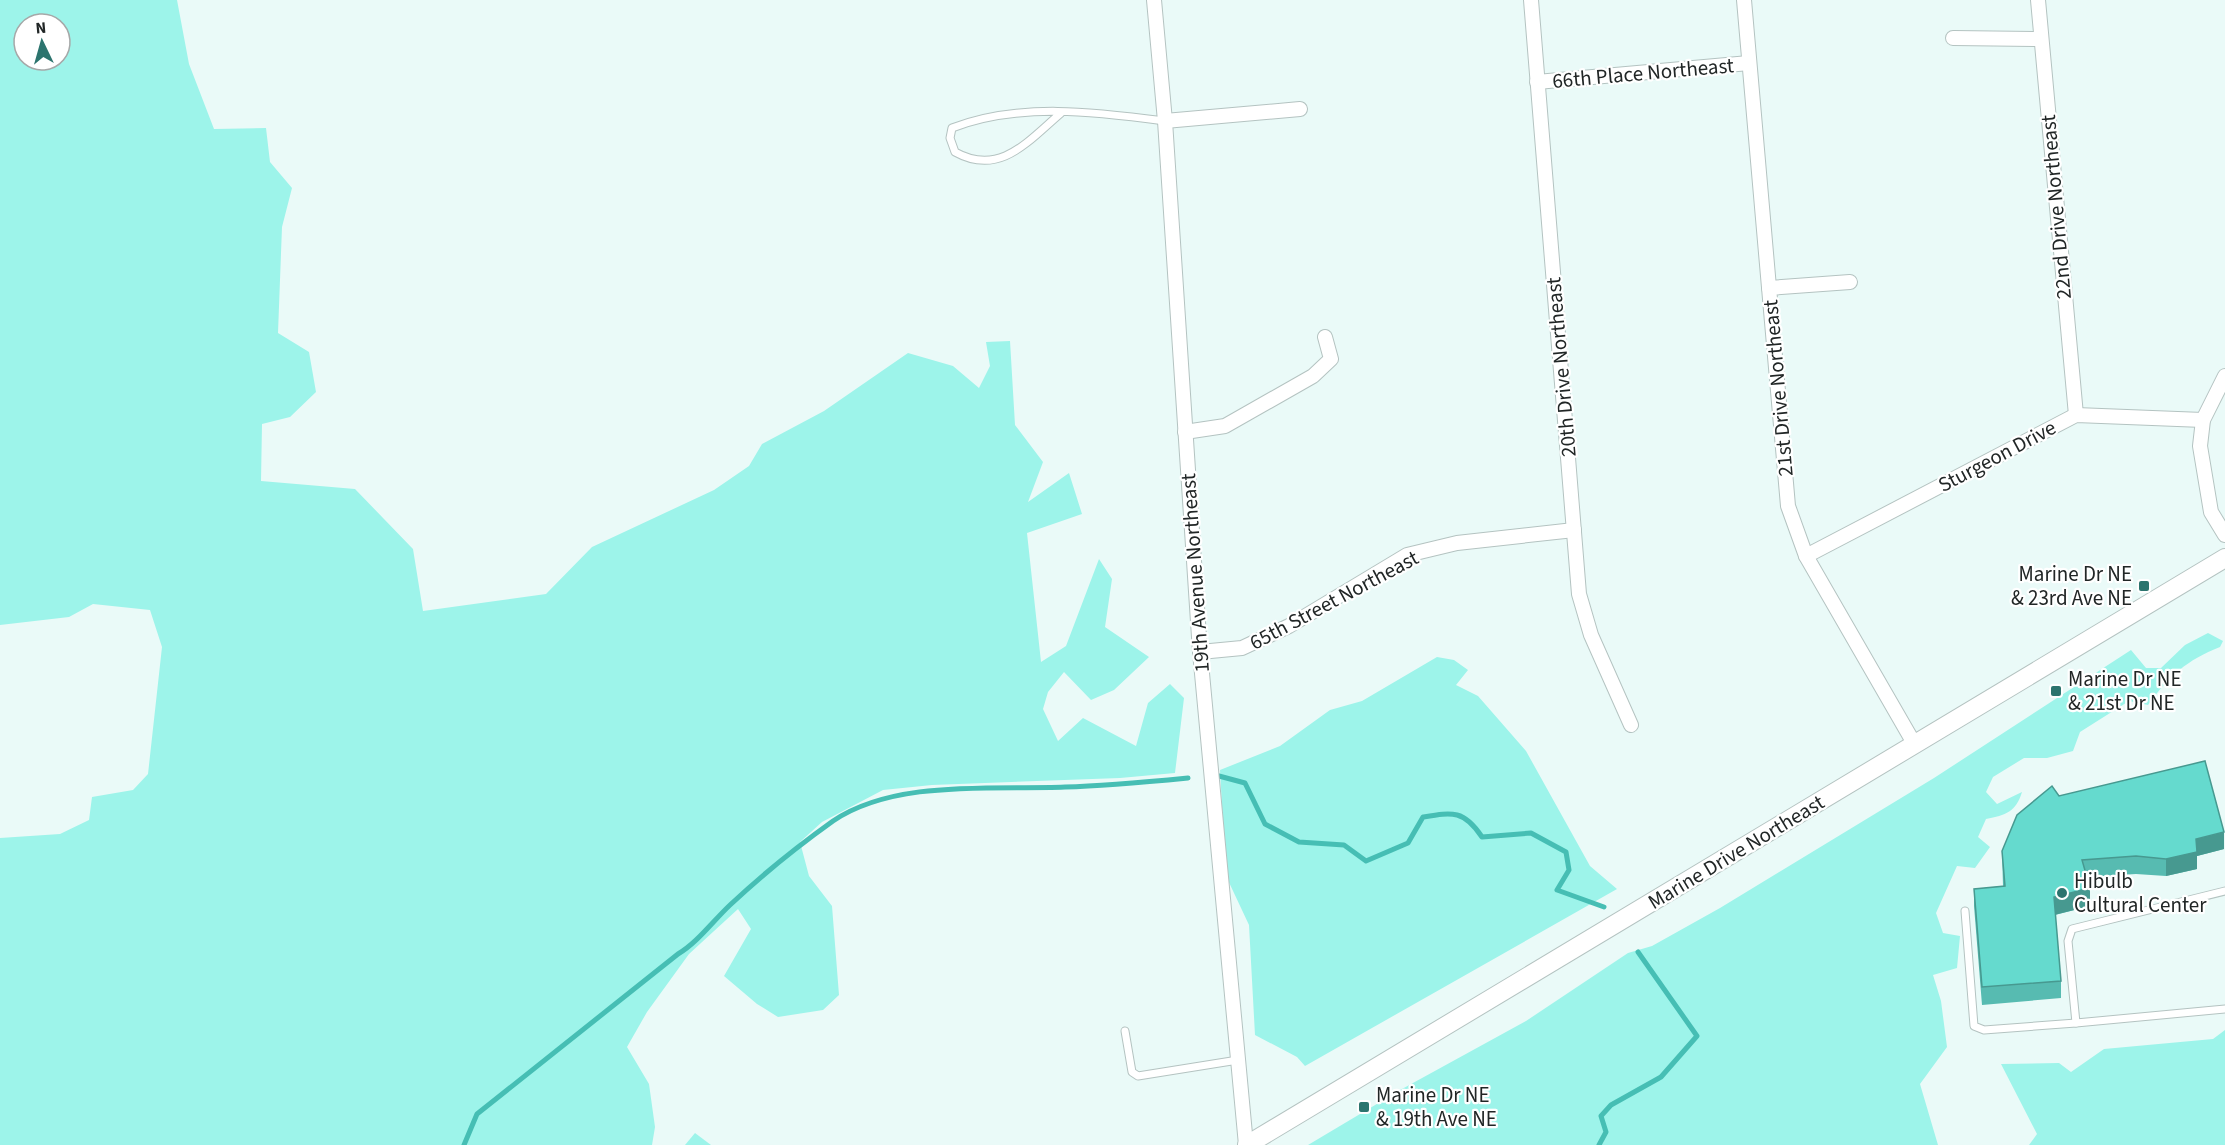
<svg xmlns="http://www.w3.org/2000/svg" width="2225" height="1145" font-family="'Source Sans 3',sans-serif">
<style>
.green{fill:#9df4ea;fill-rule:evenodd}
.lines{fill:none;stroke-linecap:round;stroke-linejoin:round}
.stream{stroke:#46beb4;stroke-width:5}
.service-casing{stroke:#b4c3c1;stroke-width:9}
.minor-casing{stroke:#b4c3c1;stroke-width:16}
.secondary-casing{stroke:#b4c3c1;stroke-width:20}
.service{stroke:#fff;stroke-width:7}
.minor{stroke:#fff;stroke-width:14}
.secondary{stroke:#fff;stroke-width:18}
.wall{fill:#57bbb1}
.shaded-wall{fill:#479990}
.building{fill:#65dace;stroke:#479990;stroke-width:1.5}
.poi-dot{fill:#2c746e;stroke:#fff;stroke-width:2}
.labels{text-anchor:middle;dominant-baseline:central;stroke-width:4.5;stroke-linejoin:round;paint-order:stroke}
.street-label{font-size:21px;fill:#212626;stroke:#fff}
.poi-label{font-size:21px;fill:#212626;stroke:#fff;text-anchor:start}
</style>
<rect width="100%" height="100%" fill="#eafaf8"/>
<g class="green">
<path d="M0 0H177L189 64 214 129 266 128 270 162 292 188 282 227 278 333 309 352 316 392 290 417 262 424 261 481 355 489 413 549 423 611 546 594 592 547 714 490 749 466 762 444 824 411 908 353 953 366 979 388 990 366 986 342 1010 341 1015 425 1043 462 1028 502 1069 473 1082 514 1027 533 1041 662 1066 646 1099 559 1112 579 1105 627 1149 657 1114 690 1091 700 1064 672 1048 692 1043 709 1058 741 1083 718 1136 746 1148 703 1170 684 1184 698 1175 773 1120 778 932 785 883 790 822 822 800 842 809 876 832 906 839 995 823 1010 778 1017 757 1004 724 976 751 929 738 909 689 954 647 1012 627 1047 649 1084 655 1127 652 1145H0V838L60 834 89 820 92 797 133 790 148 774 162 647 150 610 93 604 69 617 0 625ZM24 24H60V60H24Z"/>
<path d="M2208 633 2223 641 2220 647C2187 660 2169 676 2148 705L2129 701 2080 732 2073 751 2047 758H2024L1993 777 1986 792 1997 804 2022 792C2016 812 2006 815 1986 819L1978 837 1990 847 1975 868 1957 866 1936 913 1943 933 1960 936 1957 968 1933 975 1941 1001 1947 1047 1920 1084 1938 1145H1308L1402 1089 1526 1021 1628 953 1652 946 1720 908 1934 778 2131 650 2146 668H2161L2185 645Z"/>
<polygon points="1437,657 1454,660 1468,670 1456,685 1478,696 1526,751 1590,866 1617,889 1305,1066 1297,1057 1255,1035 1249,925 1226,876 1220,770 1280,746 1330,710 1362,701"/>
<polygon points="2225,1030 2225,1145 2029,1145 2037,1134 2001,1064 2059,1063 2071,1072 2104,1049 2213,1039"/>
<polygon points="695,1133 711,1145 685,1145"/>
</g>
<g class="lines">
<g class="stream">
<path d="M1219 776 1245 783 1265 824 1299 842 1344 845 1366 861 1408 843 1423 817C1453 812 1464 810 1482 837L1531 833 1566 852 1569 870 1557 890 1604 907"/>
<path d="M464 1145 477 1114 678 954C697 943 713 921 730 905 762 875 798 846 833 821 895 779 993 790 1065 787 1106 786 1147 782 1188 778"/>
<polyline points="1599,1145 1606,1132 1601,1116 1611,1105 1661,1077 1697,1036 1638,952"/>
</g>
<g class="service-casing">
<g id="service">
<path d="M1061 113C1028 141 1000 177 955 152L950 138 952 128C1018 102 1096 112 1165 121"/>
<polyline points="2225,891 2072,929 2068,941 2076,1023 2225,1009"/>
<polyline points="1965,911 1974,1026 1984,1030 2076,1023"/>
<polyline points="1125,1031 1132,1072 1138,1076 1238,1060"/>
</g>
</g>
<g class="minor-casing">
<g id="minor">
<polyline points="1154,0 1165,121 1200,652 1246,1145"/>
<polyline points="1531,0 1579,594 1591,635 1631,725"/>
<polyline points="1744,0 1788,506 1806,556 1915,745"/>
<polyline points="2038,0 2076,415"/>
<polyline points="1953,38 2041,39"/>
<polyline points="1537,82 1749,63"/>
<polyline points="1165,121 1300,109"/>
<polyline points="1769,288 1850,282"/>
<polyline points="2225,376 2203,420 2200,446 2211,512 2225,535"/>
<polyline points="1185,432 1225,426 1313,376 1331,359 1325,337"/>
<polyline points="1806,556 2076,415 2203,420"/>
<polyline points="1200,652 1242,648 1289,626 1407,555 1457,543 1574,530"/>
</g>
</g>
<g class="secondary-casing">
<polyline id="secondary" points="1247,1145 2225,558"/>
</g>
<use href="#service" class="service"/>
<use href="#minor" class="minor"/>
<use href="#secondary" class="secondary"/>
</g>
<polygon class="wall" points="2059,796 2224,849 2197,856 2197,869 2166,876 2136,874 2087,877 2090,906 2055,915 2061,981 2061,998 1982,1005 1974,906 1974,889 2003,886 2002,851"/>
<g class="shaded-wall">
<polygon points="2224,832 2224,849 2197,856 2197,869 2166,876 2166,859 2196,839"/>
<polygon points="2090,888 2090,906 2054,915 2054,897"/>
</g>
<polygon class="building" points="2205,761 2224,832 2196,839 2197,852 2166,859 2136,856 2082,860 2090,888 2054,897 2061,981 1982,987 1974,889 2005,886 2002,851 2017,815 2052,786 2059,796"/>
<g class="poi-dot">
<rect x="2138" y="580" width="12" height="12" rx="3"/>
<rect x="2050" y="685" width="12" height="12" rx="3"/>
<circle cx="2062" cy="893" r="6"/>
<rect x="1358" y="1101" width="12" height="12" rx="3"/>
</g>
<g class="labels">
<g class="street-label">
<text transform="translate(1643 73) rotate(-5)">66th Place Northeast</text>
<text transform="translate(2056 207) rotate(-95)">22nd Drive Northeast</text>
<text transform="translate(1561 367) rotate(-95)">20th Drive Northeast</text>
<text transform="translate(1778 388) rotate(-95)">21st Drive Northeast</text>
<text transform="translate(1997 456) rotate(-28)">Sturgeon Drive</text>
<text transform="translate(1195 573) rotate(-94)">19th Avenue Northeast</text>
<text transform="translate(1334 600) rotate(-28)">65th Street Northeast</text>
<text transform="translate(1736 852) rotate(-31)">Marine Drive Northeast</text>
</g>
<g class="poi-label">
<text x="2132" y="574" text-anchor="end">Marine Dr NE<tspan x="2132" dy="24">&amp; 23rd Ave NE</tspan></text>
<text x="2068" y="679">Marine Dr NE<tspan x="2068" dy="24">&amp; 21st Dr NE</tspan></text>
<text x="2074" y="881">Hibulb<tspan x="2074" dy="24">Cultural Center</tspan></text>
<text x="1376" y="1095">Marine Dr NE<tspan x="1376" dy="24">&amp; 19th Ave NE</tspan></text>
</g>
</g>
<g transform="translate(42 42) rotate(355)"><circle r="28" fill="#ffffff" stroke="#a6a8a8" stroke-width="1.5"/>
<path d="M0-4.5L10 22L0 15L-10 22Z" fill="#2c746e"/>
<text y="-9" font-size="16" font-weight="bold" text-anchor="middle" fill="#212626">N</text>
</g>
</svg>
